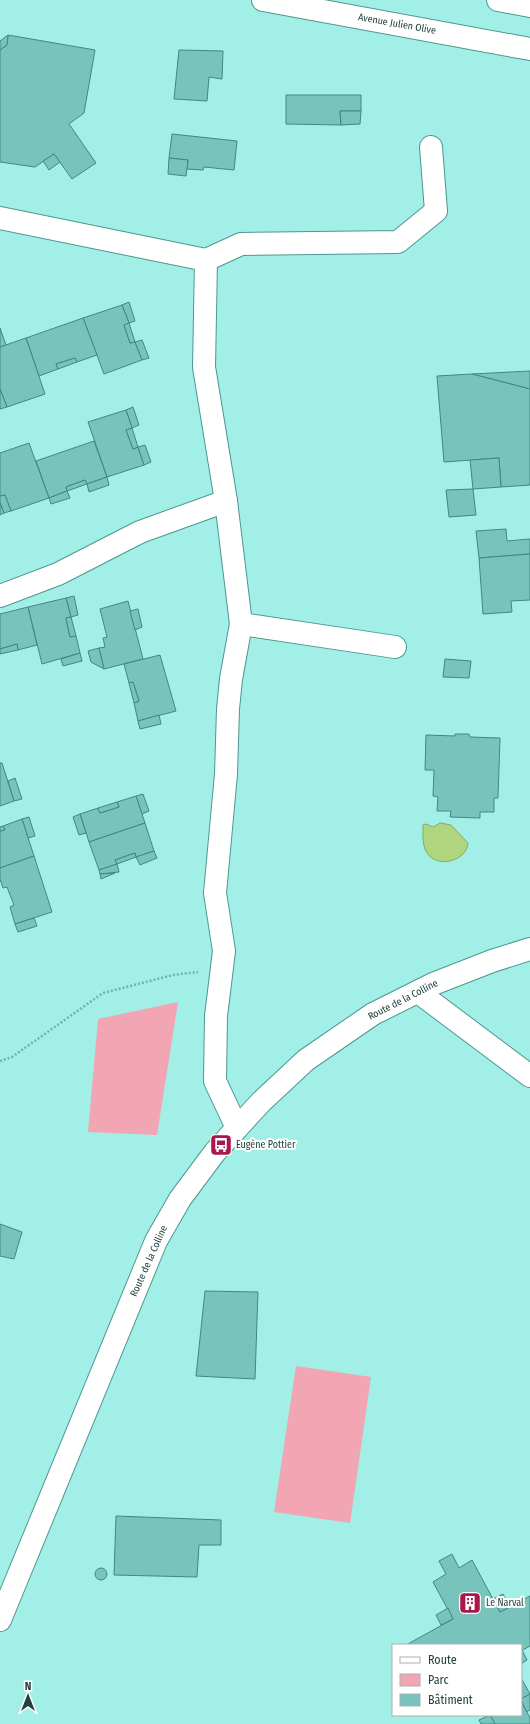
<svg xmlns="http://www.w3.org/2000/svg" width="530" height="1724" font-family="'Fira Sans Condensed',sans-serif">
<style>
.green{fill:#f2a5b3}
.water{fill:#b0d57f;stroke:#85a96c}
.building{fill:#78c4bc;stroke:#3d8a83}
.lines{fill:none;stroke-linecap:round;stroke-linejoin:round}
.minor-casing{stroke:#4c9891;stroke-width:24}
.major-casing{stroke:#4c9891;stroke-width:24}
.path{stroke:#75b1ab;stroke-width:2.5;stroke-dasharray:2 2;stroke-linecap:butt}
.minor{stroke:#fff;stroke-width:22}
.major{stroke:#fff;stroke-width:22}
.labels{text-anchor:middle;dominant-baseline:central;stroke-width:4;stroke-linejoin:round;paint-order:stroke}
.street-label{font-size:10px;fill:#22413e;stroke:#fff}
.poi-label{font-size:10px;fill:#22413e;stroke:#fff;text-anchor:start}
</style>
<rect width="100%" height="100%" fill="#a2efe7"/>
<g class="green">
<polygon points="178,1002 157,1135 88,1132 98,1019"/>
<polygon points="296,1366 371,1377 350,1523 274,1512"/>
</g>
<path class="water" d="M440 823 451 825 468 843C467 861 437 869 427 853 422 846 423 833 423 825L426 824 433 827Z"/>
<g class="building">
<polygon points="8,35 95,50 84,113 69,124 96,163 72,179 54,154 35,167 0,162 0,50 7,45"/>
<polygon points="8,35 7,45 0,50 0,41"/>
<polygon points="179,50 223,51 222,79 209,77 207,101 174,99"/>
<polygon points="286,95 361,95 361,111 340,111 341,125 286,124"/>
<polygon points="340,111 361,111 360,124 341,125"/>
<polygon points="172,134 237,141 234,170 204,167 203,170 187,169 188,160 169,158"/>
<polygon points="54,154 60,162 49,170 43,161"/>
<polygon points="169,158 188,160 186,176 168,174"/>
<polygon points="129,302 135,321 129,323 122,305"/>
<polygon points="122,305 129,323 124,325 130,343 135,342 142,360 104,374 83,318"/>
<polygon points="83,318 97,355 77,362 75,358 56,364 58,369 39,376 26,338"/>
<polygon points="129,323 135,342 130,343 124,325"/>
<polygon points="0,328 6,345 0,347"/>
<polygon points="26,338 45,394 7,407 0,389 0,347"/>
<polygon points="142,340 149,358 142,360 135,342"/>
<polygon points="75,358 77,362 58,369 56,364"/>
<polygon points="530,371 530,389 472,374"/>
<polygon points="472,374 530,389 530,485 501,487 499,458 444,462 437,376"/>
<polygon points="0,389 7,407 0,409"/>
<polygon points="133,407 139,425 132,428 126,410"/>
<polygon points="126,410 132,428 126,430 133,449 138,447 144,465 107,477 88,422"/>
<polygon points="132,428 138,447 133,449 126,430"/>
<polygon points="94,441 107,477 87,484 85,480 66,487 67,491 49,498 36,461"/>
<polygon points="29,443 49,498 11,511 5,495 0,496 0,453"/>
<polygon points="145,445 151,462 144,465 138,447"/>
<polygon points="499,458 501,487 473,489 470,460"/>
<polygon points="107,477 109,485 89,492 87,484"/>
<polygon points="85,480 87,484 67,491 66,487"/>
<polygon points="473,489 476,515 449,517 446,490"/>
<polygon points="67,491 70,498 51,504 49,498"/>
<polygon points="5,495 11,511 4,513 0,503 0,496"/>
<polygon points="0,503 4,513 0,515"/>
<polygon points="506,529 507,541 530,539 530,554 479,558 476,531"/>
<polygon points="530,554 530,600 511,601 512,612 483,614 479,558"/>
<polygon points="74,596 78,615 71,617 66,598"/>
<polygon points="66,598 71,617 66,618 70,637 76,636 80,653 42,664 28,607"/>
<polygon points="128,601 143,659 104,669 99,648 105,647 103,638 107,637 100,609"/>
<polygon points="28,607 37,645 18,650 17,644 0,649 0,614"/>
<polygon points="138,609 142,627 135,630 130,611"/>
<polygon points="71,617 76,636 70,637 66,618"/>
<polygon points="17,644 18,650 0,654 0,649"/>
<polygon points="99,648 104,669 91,662 88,651"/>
<polygon points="80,653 82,661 63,666 61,659"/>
<polygon points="160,655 176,711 138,721 134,703 139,701 133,682 129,683 124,664"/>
<polygon points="445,659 471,661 469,678 443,677"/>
<polygon points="133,682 139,701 134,703 129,683"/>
<polygon points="159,715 161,724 140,729 138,721"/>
<polygon points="455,734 469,734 470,737 500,738 498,798 494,798 494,812 480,812 480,818 450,817 451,811 437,811 438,797 433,796 434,770 425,770 426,735 455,736"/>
<polygon points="0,763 2,763 14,801 0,806"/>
<polygon points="15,778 22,799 14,801 8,781"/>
<polygon points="143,794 149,811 142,814 136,796"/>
<polygon points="136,796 145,823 89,842 80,814 98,808 100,813 119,807 117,802"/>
<polygon points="117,802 119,807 100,813 98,808"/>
<polygon points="80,814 86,833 79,835 73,817"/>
<polygon points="29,817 35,836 28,838 22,819"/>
<polygon points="22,819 34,856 0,868 0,831 5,830 3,826"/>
<polygon points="145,823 154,851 136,857 135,853 115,860 117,864 99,870 89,842"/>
<polygon points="3,826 5,830 0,831 0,827"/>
<polygon points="154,851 157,858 140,865 136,857"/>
<polygon points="135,853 136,857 117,864 115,860"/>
<polygon points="34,856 52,912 15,924 10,907 14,905 7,887 3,888 0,879 0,868"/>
<polygon points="117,864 119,872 100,874 99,870"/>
<polygon points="115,873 101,879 100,874"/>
<polygon points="34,918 37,926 18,932 15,924"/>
<polygon points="0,1224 22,1232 14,1259 0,1256"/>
<polygon points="205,1291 258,1292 255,1379 196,1376"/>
<polygon points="116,1516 221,1520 221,1545 199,1545 197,1577 114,1575"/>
<polygon points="452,1554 459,1568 472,1560 500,1612 530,1596 530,1646 521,1651 521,1645 406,1645 453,1619 433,1582 446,1574 439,1561"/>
<circle cx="101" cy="1574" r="6"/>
<polygon points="503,1594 510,1607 500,1612 493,1599"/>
<polygon points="448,1608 453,1619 441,1625 436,1615"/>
<polygon points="522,1650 527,1660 521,1664 521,1651"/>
<polygon points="521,1678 530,1694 521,1699"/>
<polygon points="530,1694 530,1710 526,1712 521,1699"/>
<polygon points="521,1701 530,1718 530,1724 495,1724 490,1715 521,1715"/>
<polygon points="490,1715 495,1724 481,1724 479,1720"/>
</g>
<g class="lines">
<g class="minor-casing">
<g id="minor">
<polyline points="0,218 206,260 241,244 398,242 436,211 431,147"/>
<polyline points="206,260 204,367 226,501"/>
<polyline points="0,596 58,574 140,532 226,501 241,624 395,647"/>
<polyline points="418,992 530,1076"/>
<polyline points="237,1128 215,1081 216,1016 224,951 215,893 226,774 228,709 231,679 241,624"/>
<polyline points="0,1620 156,1241 180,1199 215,1152 261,1102 306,1060 373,1014 433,984 492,961 530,949"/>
</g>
</g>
<g class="major-casing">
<g id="major">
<polyline points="263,0 530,49"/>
<polyline points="498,0 530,6"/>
</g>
</g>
<polyline class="path" points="0,1061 12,1057 103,993 173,975 198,972"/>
<use href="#minor" class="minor"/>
<use href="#major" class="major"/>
</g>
<defs>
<g id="bus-square" transform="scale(1.15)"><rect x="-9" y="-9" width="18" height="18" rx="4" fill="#aa174b" stroke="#fff"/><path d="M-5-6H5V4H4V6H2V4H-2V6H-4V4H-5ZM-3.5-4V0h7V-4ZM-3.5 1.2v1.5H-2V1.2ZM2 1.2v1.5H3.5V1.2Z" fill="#fff"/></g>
<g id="building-square" transform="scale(1.15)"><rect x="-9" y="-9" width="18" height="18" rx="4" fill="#aa174b" stroke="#fff"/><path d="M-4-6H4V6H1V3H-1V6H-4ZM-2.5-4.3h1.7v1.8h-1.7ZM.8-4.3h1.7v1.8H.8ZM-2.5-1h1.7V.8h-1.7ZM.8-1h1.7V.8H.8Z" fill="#fff"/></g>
</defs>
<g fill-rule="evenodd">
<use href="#bus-square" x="221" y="1145"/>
<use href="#building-square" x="470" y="1603"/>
</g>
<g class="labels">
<g class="street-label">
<text transform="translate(397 24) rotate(10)">Avenue Julien Olive</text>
<text transform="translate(403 1000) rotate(-27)">Route de la Colline</text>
<text transform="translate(149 1261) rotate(-66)">Route de la Colline</text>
</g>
<g class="poi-label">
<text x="236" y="1145">Eugène Pottier</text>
<text x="486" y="1603">Le Narval</text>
</g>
</g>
<rect x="392" y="1644" width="130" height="72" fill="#ffffff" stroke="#a7b3b2"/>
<rect x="400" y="1657" width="20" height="6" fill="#ffffff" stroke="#a7b3b2"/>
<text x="428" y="1664" font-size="12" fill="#22413e">Route</text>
<rect x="400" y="1674" width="20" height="12" fill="#f2a5b3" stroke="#a7b3b2"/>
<text x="428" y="1684" font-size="12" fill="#22413e">Parc</text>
<rect x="400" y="1694" width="20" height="12" fill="#78c4bc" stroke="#a7b3b2"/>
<text x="428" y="1704" font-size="12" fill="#22413e">Bâtiment</text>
<g transform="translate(28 1696)" stroke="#ffffff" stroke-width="3" paint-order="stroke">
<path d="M0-3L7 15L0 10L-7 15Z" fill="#22413e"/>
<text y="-6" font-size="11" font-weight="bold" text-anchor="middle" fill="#22413e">N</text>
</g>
</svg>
